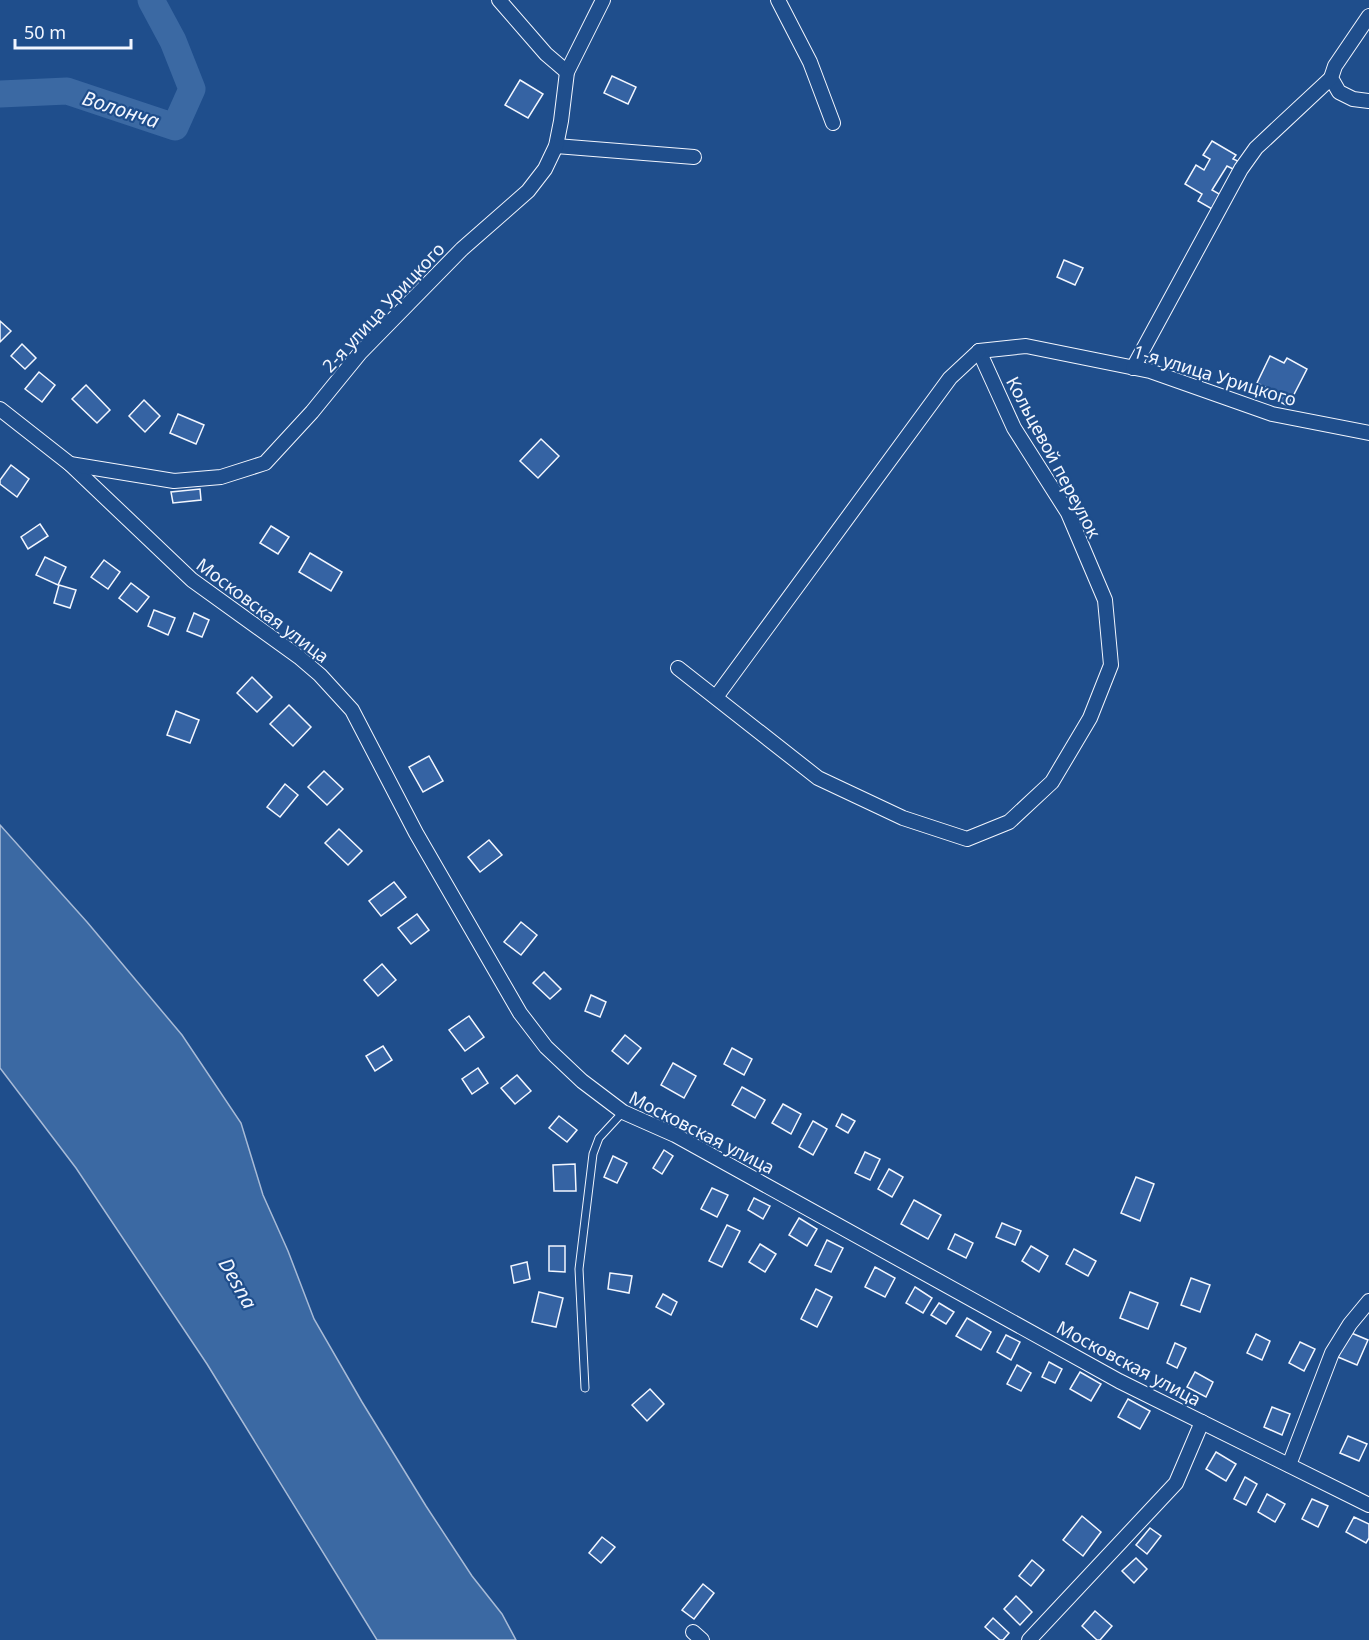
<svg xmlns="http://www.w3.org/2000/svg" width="1369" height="1640" font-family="'Noto Sans',sans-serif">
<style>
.water{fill:#3b69a3;stroke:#a8bbd7;stroke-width:1.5}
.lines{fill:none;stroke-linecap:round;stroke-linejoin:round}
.river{stroke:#3b69a3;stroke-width:27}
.building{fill:#3563a3;stroke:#f2f6ff;stroke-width:1.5}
.lane-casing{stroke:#f2f6ff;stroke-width:9}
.street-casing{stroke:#f2f6ff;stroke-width:16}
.lane{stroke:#1f4e8c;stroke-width:7}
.street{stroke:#1f4e8c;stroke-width:14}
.labels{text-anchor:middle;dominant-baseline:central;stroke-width:4.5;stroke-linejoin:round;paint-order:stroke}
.street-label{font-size:18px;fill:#f2f6ff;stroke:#1f4e8c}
.water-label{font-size:20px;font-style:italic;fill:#f2f6ff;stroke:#1f4e8c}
</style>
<rect width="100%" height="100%" fill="#1f4e8c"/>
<polygon class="water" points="0,825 87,922 182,1035 241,1123 263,1195 288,1251 314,1319 362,1402 426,1506 472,1576 502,1614 516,1640 377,1640 207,1364 76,1168 0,1068"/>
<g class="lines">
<polyline class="river" points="0,94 67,91 175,127 192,89 173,41 151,0"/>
</g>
<g class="building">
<polygon points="612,76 636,87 628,104 604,93"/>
<polygon points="520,80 543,94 528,118 505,105"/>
<polygon points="1212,141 1236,155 1233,159 1238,161 1233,169 1227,166 1212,190 1221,195 1212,209 1198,201 1202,194 1185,184 1196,165 1204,170 1210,159 1203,155"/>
<polygon points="1064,260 1083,268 1075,285 1057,277"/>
<polygon points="0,321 11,331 0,342"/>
<polygon points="22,344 36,358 25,369 11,356"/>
<polygon points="1270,356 1284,363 1287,358 1307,369 1288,406 1280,402 1283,396 1257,383"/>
<polygon points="39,372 55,385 42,402 25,389"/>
<polygon points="86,385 110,410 97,423 72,399"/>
<polygon points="144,400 160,416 145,432 129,416"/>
<polygon points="178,414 204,425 196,444 170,433"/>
<polygon points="541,439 559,456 538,478 520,461"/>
<polygon points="11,465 29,479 17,497 0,484 0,480"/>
<polygon points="200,489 201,500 173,503 171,492"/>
<polygon points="40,524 48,536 28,549 21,537"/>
<polygon points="271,526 289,537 278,554 260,543"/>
<polygon points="310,553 342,572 331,591 299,572"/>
<polygon points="45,557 66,567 58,585 36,575"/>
<polygon points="104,560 120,572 108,589 91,577"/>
<polygon points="131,583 149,597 137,612 119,598"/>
<polygon points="59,585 76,590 70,608 54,603"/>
<polygon points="154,610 175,618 168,635 148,626"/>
<polygon points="194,613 209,620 202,637 187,631"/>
<polygon points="252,677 272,697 257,712 237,693"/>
<polygon points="289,705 311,727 293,746 270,724"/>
<polygon points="176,711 199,720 190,743 167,735"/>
<polygon points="429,756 443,781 423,792 409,767"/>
<polygon points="324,771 343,789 327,805 308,787"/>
<polygon points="285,784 298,795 280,817 267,807"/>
<polygon points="339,829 362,851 348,865 325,843"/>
<polygon points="489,840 502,855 480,872 468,857"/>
<polygon points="394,882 406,897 381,916 369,901"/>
<polygon points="417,914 429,930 411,944 398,928"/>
<polygon points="521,922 537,935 521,955 504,942"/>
<polygon points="382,964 396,980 378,996 364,980"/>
<polygon points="544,972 561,989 550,999 533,983"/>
<polygon points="591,995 606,1002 600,1017 585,1011"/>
<polygon points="469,1016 484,1037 465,1051 449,1030"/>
<polygon points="625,1035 641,1048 628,1064 612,1051"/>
<polygon points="383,1046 392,1060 375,1071 366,1056"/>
<polygon points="732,1048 752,1059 744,1075 724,1064"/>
<polygon points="673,1063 696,1076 684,1098 661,1085"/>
<polygon points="478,1068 488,1083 472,1094 462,1079"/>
<polygon points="517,1075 531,1091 515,1104 501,1088"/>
<polygon points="742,1087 765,1100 755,1118 732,1105"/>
<polygon points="783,1104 801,1114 791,1134 772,1123"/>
<polygon points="842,1114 855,1121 848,1133 836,1126"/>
<polygon points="559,1116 577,1130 567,1142 549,1128"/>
<polygon points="813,1121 827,1129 813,1155 799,1147"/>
<polygon points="664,1150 673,1156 662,1174 653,1168"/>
<polygon points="865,1152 880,1159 870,1180 855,1173"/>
<polygon points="613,1156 627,1163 617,1183 604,1177"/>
<polygon points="575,1164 576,1191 554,1191 553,1165"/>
<polygon points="889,1169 903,1177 892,1197 878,1189"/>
<polygon points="1136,1177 1154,1184 1140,1221 1121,1213"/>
<polygon points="712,1188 728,1195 717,1217 701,1209"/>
<polygon points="754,1198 770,1206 763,1219 748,1210"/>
<polygon points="914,1200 941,1215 928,1239 901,1224"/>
<polygon points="799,1218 817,1229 807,1246 789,1235"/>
<polygon points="1002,1223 1021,1231 1015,1245 996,1237"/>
<polygon points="727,1225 740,1231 722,1267 709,1261"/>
<polygon points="955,1234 973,1243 966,1258 948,1249"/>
<polygon points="827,1240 843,1248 831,1272 815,1265"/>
<polygon points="760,1244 776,1254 765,1272 749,1262"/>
<polygon points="549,1246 565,1246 565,1272 549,1271"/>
<polygon points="1031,1246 1048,1256 1039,1272 1022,1261"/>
<polygon points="1074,1249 1096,1261 1088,1276 1066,1264"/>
<polygon points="527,1262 530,1279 514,1283 511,1266"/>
<polygon points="875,1267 895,1278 885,1297 865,1287"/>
<polygon points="610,1273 632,1276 629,1293 608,1289"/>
<polygon points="1191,1278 1210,1285 1200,1312 1181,1305"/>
<polygon points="915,1287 932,1298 923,1313 906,1303"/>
<polygon points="816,1289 832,1297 817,1327 801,1319"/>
<polygon points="539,1292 563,1298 556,1327 532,1322"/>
<polygon points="1130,1292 1158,1303 1148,1329 1120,1318"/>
<polygon points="663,1294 677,1302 671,1315 656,1307"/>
<polygon points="939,1303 954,1312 946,1324 931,1315"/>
<polygon points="967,1318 991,1332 981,1350 956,1336"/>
<polygon points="1349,1332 1368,1340 1357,1365 1338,1357"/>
<polygon points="1256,1334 1270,1341 1262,1360 1247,1353"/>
<polygon points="1006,1335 1020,1342 1011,1360 997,1352"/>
<polygon points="1300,1342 1315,1349 1304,1371 1289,1363"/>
<polygon points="1175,1343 1186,1348 1177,1368 1167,1363"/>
<polygon points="1049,1362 1062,1369 1055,1383 1042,1377"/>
<polygon points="1017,1365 1031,1373 1021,1391 1007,1384"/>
<polygon points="1080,1372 1101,1384 1091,1401 1070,1389"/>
<polygon points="1195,1372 1213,1382 1206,1397 1187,1387"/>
<polygon points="650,1389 664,1404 647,1421 632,1405"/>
<polygon points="1128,1399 1150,1411 1140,1429 1118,1417"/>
<polygon points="1272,1407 1290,1414 1282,1435 1264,1427"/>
<polygon points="1348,1436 1367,1444 1359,1461 1340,1453"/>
<polygon points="1216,1452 1236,1464 1226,1481 1206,1469"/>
<polygon points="1245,1477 1257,1484 1246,1505 1234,1499"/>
<polygon points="1267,1494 1285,1504 1275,1522 1258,1512"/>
<polygon points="1312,1499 1328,1506 1318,1527 1302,1519"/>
<polygon points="1082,1516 1101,1532 1083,1556 1063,1540"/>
<polygon points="1354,1517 1369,1524 1369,1538 1366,1543 1346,1532"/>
<polygon points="1150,1528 1161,1536 1147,1554 1136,1545"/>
<polygon points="602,1537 615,1547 601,1563 589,1553"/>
<polygon points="1136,1558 1147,1569 1134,1583 1122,1571"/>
<polygon points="1032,1560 1044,1570 1031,1586 1019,1576"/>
<polygon points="703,1584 714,1593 694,1619 682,1610"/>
<polygon points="1016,1596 1032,1612 1020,1625 1004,1609"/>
<polygon points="1095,1611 1112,1626 1100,1640 1097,1640 1082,1626"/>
<polygon points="993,1618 1009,1633 1003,1640 1000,1640 985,1627"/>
</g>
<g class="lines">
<g class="lane-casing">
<polyline id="lane" points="585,1388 579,1269 593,1154 599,1138 623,1112"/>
</g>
<g class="street-casing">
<g id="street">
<polyline points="499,0 546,54 567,72"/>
<polyline points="778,0 810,62 833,123"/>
<polyline points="1369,16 1335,66 1331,78 1339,92 1353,99 1369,101"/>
<polyline points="556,146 694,157"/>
<polyline points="979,351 1026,346 1150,371 1272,414 1369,433"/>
<polyline points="1133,368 1241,169 1256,148 1331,78"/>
<polyline points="0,409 70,464 192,580 299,657 320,675 352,710 416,833 520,1013 546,1047 582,1081 623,1112 675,1135 1119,1381 1369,1505"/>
<polyline points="70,464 174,481 221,477 265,463 312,412 360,353 462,249 528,191 545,169 556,146 561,121 567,72 603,0"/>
<polyline points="678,668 818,778 903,818 967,839 1009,822 1052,782 1090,718 1111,665 1105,600 1068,513 1014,428 979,351"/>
<polyline points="716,697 950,378 979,351"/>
<polyline points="1289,1465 1332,1353 1350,1324 1369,1301"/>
<polyline points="693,1632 702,1640"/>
<polyline points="1029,1640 1176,1483 1202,1422"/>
</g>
</g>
<use href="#lane" class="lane"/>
<use href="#street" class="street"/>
</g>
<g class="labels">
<g class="street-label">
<text transform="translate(383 307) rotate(-47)">2-я улица Урицкого</text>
<text transform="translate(1215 375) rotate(17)">1-я улица Урицкого</text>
<text transform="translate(1054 457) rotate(62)">Кольцевой переулок</text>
<text transform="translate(263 610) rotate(37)">Московская улица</text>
<text transform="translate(702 1132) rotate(27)">Московская улица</text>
<text transform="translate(1129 1363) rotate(28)">Московская улица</text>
</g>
<g class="water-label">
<text transform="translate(121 109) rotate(18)">Волонча</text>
<text transform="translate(238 1283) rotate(60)">Desna</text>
</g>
</g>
<path d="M15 39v9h116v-9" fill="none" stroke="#f2f6ff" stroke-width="3"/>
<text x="24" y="39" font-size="18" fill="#f2f6ff" stroke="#1f4e8c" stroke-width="4.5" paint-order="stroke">50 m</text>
</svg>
